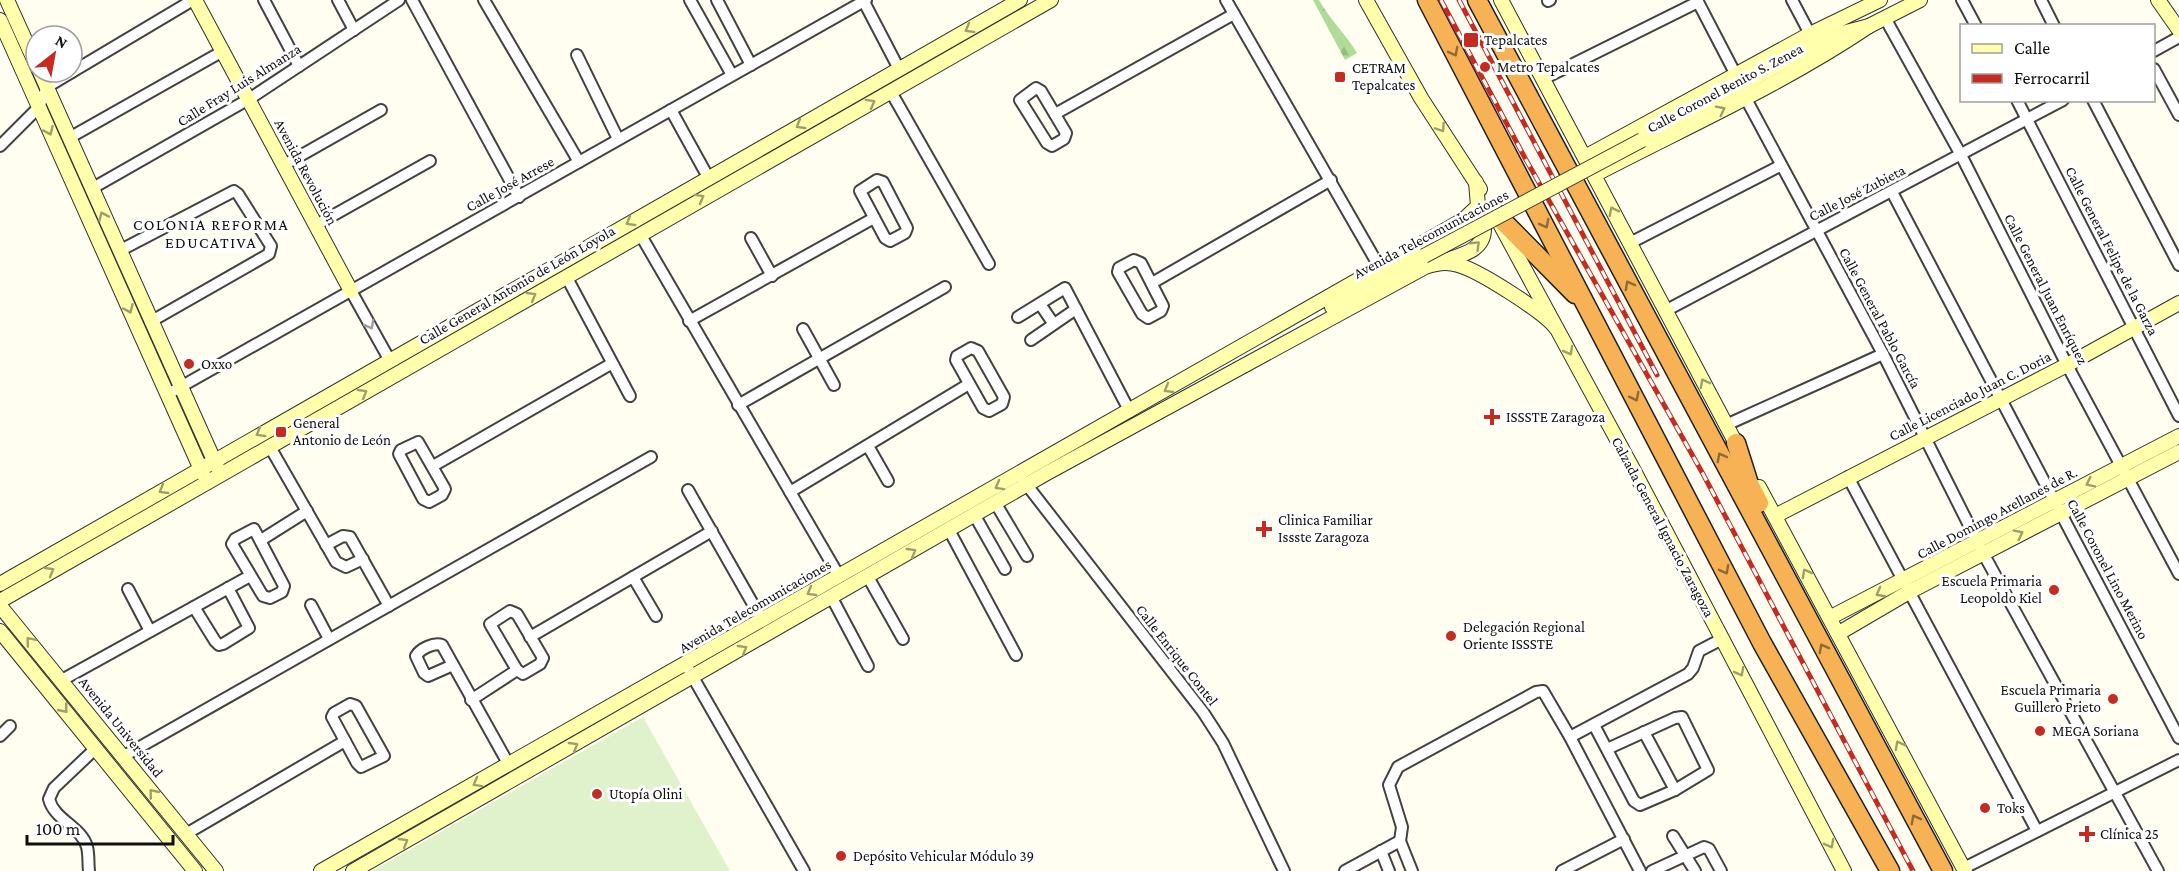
<svg xmlns="http://www.w3.org/2000/svg" width="2179" height="871" font-family="'Crimson Pro',serif">
<style>
.forest{fill:url(#forest-firs)}
.pitch{fill:#e0f2cb}
.lines{fill:none;stroke-linecap:round;stroke-linejoin:round}
.street-casing{stroke:#424242;stroke-width:14}
.secondary-casing{stroke:#313131;stroke-width:16}
.highway-casing{stroke:#202020;stroke-width:21}
.street{stroke:#fff;stroke-width:10}
.secondary{stroke:#ffffac;stroke-width:14}
.highway{stroke:#f8b256;stroke-width:18}
.rail-casing{stroke:#c42c22;stroke-width:5}
.rail{stroke:#fff;stroke-width:3;stroke-dasharray:9;stroke-linecap:butt}
.secondary-bridge-casing{stroke:#313131;stroke-width:16;stroke-linecap:butt}
.secondary-bridge{stroke:#ffffac;stroke-width:14}
.oneway{stroke:#9f9f6d}
.oneway2{stroke:#8f6936}
.oneway3{stroke:#9f9f9f}
.poi-dot{fill:#c42c22;stroke:#fff;stroke-width:2}
.labels{text-anchor:middle;dominant-baseline:central;stroke-width:6;stroke-linejoin:round;paint-order:stroke}
.poi-label{font-size:15px;fill:#0f0f0f;stroke:#fff;text-anchor:start}
.street-label{font-size:15px;fill:#0f0f0f;stroke:#fff}
.neighbourhood-label{font-size:16px;letter-spacing:1.5px;fill:#0f0f0f;stroke:#fff}
</style>
<defs>
<pattern id="forest-firs" width="22" height="20" patternUnits="userSpaceOnUse" patternTransform="scale(1.5)"><rect width="22" height="20" fill="#afdc97"/><path d="M5 1l3.5 6h-7zM16 11l3.5 6h-7z" fill="#95bc81"/></pattern>
</defs>
<rect width="100%" height="100%" fill="#fffef1"/>
<path class="forest" d="M1313 0H1319C1330 20 1346 34 1357 53L1345 60Z"/>
<polygon class="pitch" points="643,717 730,871 372,871"/>
<g class="lines">
<g class="street-casing">
<g id="street">
<polyline points="264,0 299,66"/>
<polyline points="338,0 354,30"/>
<polyline points="412,0 519,197"/>
<polyline points="484,0 579,162"/>
<polyline points="690,0 732,75"/>
<polyline points="717,0 751,65"/>
<polyline points="863,0 899,69"/>
<polyline points="1226,0 1380,268"/>
<polyline points="1697,0 1736,75"/>
<polyline points="1792,0 1810,34"/>
<polyline points="1962,0 1976,26"/>
<polyline points="2041,0 2054,26"/>
<polyline points="1548,1 1550,0"/>
<polyline points="1885,18 1961,155 2067,365 2179,574"/>
<polyline points="2154,51 2179,37"/>
<polyline points="577,55 618,139"/>
<polyline points="2154,69 2179,115"/>
<polyline points="72,72 193,0"/>
<polyline points="1543,79 1698,2"/>
<polygon points="1036,88 1041,91 1066,133 1064,139 1052,146 1047,143 1020,100"/>
<polyline points="891,92 989,264"/>
<polyline points="1745,97 1883,354 1983,553 2158,871"/>
<polyline points="2017,100 2179,416"/>
<polyline points="2093,100 2179,265"/>
<polyline points="671,110 708,177"/>
<polyline points="1055,114 1234,14"/>
<polyline points="69,138 223,51"/>
<polyline points="0,146 39,107 47,87 72,72"/>
<polyline points="284,165 381,110"/>
<polygon points="877,180 883,182 907,228 905,233 890,241 885,238 860,191"/>
<polyline points="91,189 249,99 399,0"/>
<polyline points="1892,192 2179,738"/>
<polyline points="316,225 430,161"/>
<polyline points="640,234 839,576"/>
<polyline points="751,238 772,276"/>
<polyline points="1630,243 1780,166"/>
<polyline points="119,251 234,191 238,194 271,246 269,254 150,322"/>
<polygon points="1134,260 1141,263 1163,306 1161,311 1148,318 1142,314 1118,272 1119,268"/>
<polyline points="566,276 630,396"/>
<polyline points="1152,283 1331,180"/>
<polyline points="351,291 389,359"/>
<polyline points="1040,304 1053,323"/>
<polyline points="1665,311 2063,100"/>
<polyline points="1018,317 1065,288 1130,412"/>
<polyline points="689,321 874,218"/>
<polyline points="803,329 834,385"/>
<polyline points="1031,340 1076,309"/>
<polygon points="971,348 978,351 1004,397 1002,404 989,411 983,408 956,360 957,356"/>
<polyline points="168,394 866,0"/>
<polyline points="738,405 945,287"/>
<polyline points="1726,425 1883,354"/>
<polygon points="418,442 445,489 442,495 429,502 423,499 399,454 401,450"/>
<polyline points="868,446 888,481"/>
<polyline points="270,447 336,562 346,567 363,559"/>
<polyline points="433,466 611,364"/>
<polyline points="1848,477 2037,831"/>
<polyline points="1023,480 1203,712 1223,743 1284,871"/>
<polyline points="688,490 762,620"/>
<polyline points="790,492 969,384"/>
<polyline points="996,504 1027,556"/>
<polyline points="975,516 1005,569"/>
<polygon points="254,529 284,586 282,592 270,598 263,596 232,544 235,539"/>
<polyline points="949,530 1016,655"/>
<polyline points="261,540 307,511"/>
<polyline points="326,545 343,536 350,537 389,606"/>
<polyline points="633,577 656,616"/>
<polyline points="868,577 903,639"/>
<polyline points="128,589 150,631"/>
<polyline points="832,598 868,666"/>
<polyline points="311,605 329,639"/>
<polyline points="194,607 215,641 219,645 223,644 249,628 228,588"/>
<polygon points="510,611 517,614 543,658 540,664 523,674 517,670 490,624"/>
<polyline points="530,637 712,531"/>
<path d="M453 665 428 676 424 673 416 656C420 649 434 642 442 645L509 765"/>
<polyline points="686,665 804,871"/>
<polyline points="62,680 250,576"/>
<polyline points="471,700 517,670"/>
<polygon points="350,704 356,706 384,756 361,767 357,763 332,717 334,713"/>
<polyline points="1594,725 1634,801 1640,805 1675,790 1708,770 1682,717 1675,718 1607,749"/>
<polyline points="1644,732 1675,790"/>
<polyline points="0,736 10,726"/>
<polyline points="1570,737 1688,674 1693,668 1699,651 1722,639"/>
<polyline points="124,756 651,457"/>
<polyline points="186,834 345,741"/>
<polyline points="1673,836 1695,871"/>
<polyline points="1400,841 1402,827 1389,785 1398,767 1536,692 1543,691 1570,737 1640,871"/>
<polyline points="1400,841 1412,871"/>
<polyline points="1381,851 1389,871"/>
<polyline points="1964,868 2179,760"/>
<path d="M89 871C88 863 89 854 87 847 82 827 54 820 49 799L54 788 96 748"/>
<polyline points="1345,871 1400,841"/>
<polyline points="1562,871 1624,839"/>
<polyline points="1652,871 1704,847 1709,849 1721,871"/>
</g>
</g>
<g class="secondary-casing">
<g id="secondary">
<polyline points="7,0 36,64"/>
<polyline points="195,0 351,291"/>
<polyline points="1366,0 1421,98 1480,189"/>
<polyline points="1501,0 1740,451"/>
<polyline points="2158,0 2179,30"/>
<polyline points="0,20 203,474"/>
<polyline points="40,72 217,467"/>
<polyline points="1642,140 1831,36 1869,26 1920,0"/>
<polyline points="1585,157 1810,34 1880,0"/>
<path d="M1594 175C1686 127 1783 84 1869 26"/>
<polyline points="1500,224 1633,469 1844,871"/>
<path d="M1444 261C1461 255 1484 251 1484 229L1473 220"/>
<polyline points="1332,307 1424,256"/>
<polyline points="1759,487 1965,871"/>
<polyline points="1775,516 2067,365 2179,303"/>
<polyline points="0,584 1020,0"/>
<polyline points="0,601 1051,0"/>
<polyline points="0,606 216,871"/>
<polyline points="1831,617 2179,436"/>
<polyline points="0,631 195,871"/>
<polyline points="1839,633 1909,592 2179,452"/>
<polyline points="321,871 1463,220 1478,206 1476,182"/>
<path d="M353 871 1047 473 1425 267C1436 263 1447 261 1458 265 1478 270 1544 312 1556 328"/>
</g>
</g>
<g class="highway-casing">
<g id="highway">
<polyline points="1427,0 1762,643 1890,871"/>
<polyline points="1477,0 1943,871"/>
<polyline points="1492,210 1575,294"/>
<polyline points="1736,443 1749,484 1759,503"/>
</g>
</g>
<use href="#street" class="street"/>
<use href="#secondary" class="secondary"/>
<use href="#highway" class="highway"/>
<g class="rail-casing">
<g id="rail">
<polyline points="1441,0 1525,158 1703,474 1913,871"/>
<polyline points="1459,0 1657,375"/>
</g>
</g>
<use href="#rail" class="rail"/>
<g class="secondary-bridge-casing">
<polyline id="secondary-bridge" points="1424,256 1642,140"/>
</g>
<use href="#secondary-bridge" class="secondary-bridge"/>
</g>
<defs><path id="oneway-chevron" d="M-2-3.5L2.5 0L-2 3.5" fill="none" stroke-width="1.6" stroke-linecap="round" stroke-linejoin="round" transform="scale(1.5)"/></defs>
<g class="oneway">
<use href="#oneway-chevron" transform="translate(969 29) rotate(150)"/>
<use href="#oneway-chevron" transform="translate(871 103) rotate(-29)"/>
<use href="#oneway-chevron" transform="translate(1721 110) rotate(-27)"/>
<use href="#oneway-chevron" transform="translate(800 125) rotate(150)"/>
<use href="#oneway-chevron" transform="translate(1441 128) rotate(57)"/>
<use href="#oneway-chevron" transform="translate(49 131) rotate(66)"/>
<use href="#oneway-chevron" transform="translate(700 198) rotate(-29)"/>
<use href="#oneway-chevron" transform="translate(1613 211) rotate(-117)"/>
<use href="#oneway-chevron" transform="translate(103 216) rotate(-114)"/>
<use href="#oneway-chevron" transform="translate(630 222) rotate(150)"/>
<use href="#oneway-chevron" transform="translate(1476 245) rotate(-44)"/>
<use href="#oneway-chevron" transform="translate(532 296) rotate(-30)"/>
<use href="#oneway-chevron" transform="translate(129 309) rotate(66)"/>
<use href="#oneway-chevron" transform="translate(1569 351) rotate(61)"/>
<use href="#oneway-chevron" transform="translate(1704 383) rotate(-118)"/>
<use href="#oneway-chevron" transform="translate(1168 389) rotate(150)"/>
<use href="#oneway-chevron" transform="translate(363 393) rotate(-30)"/>
<use href="#oneway-chevron" transform="translate(260 433) rotate(150)"/>
<use href="#oneway-chevron" transform="translate(2090 483) rotate(154)"/>
<use href="#oneway-chevron" transform="translate(999 486) rotate(151)"/>
<use href="#oneway-chevron" transform="translate(163 490) rotate(150)"/>
<use href="#oneway-chevron" transform="translate(2019 534) rotate(-27)"/>
<use href="#oneway-chevron" transform="translate(912 552) rotate(-30)"/>
<use href="#oneway-chevron" transform="translate(50 571) rotate(-30)"/>
<use href="#oneway-chevron" transform="translate(1806 573) rotate(-119)"/>
<use href="#oneway-chevron" transform="translate(811 592) rotate(150)"/>
<use href="#oneway-chevron" transform="translate(1880 593) rotate(152)"/>
<use href="#oneway-chevron" transform="translate(30 641) rotate(-130)"/>
<use href="#oneway-chevron" transform="translate(743 649) rotate(-30)"/>
<use href="#oneway-chevron" transform="translate(1740 672) rotate(62)"/>
<use href="#oneway-chevron" transform="translate(64 709) rotate(51)"/>
<use href="#oneway-chevron" transform="translate(1899 745) rotate(-118)"/>
<use href="#oneway-chevron" transform="translate(574 746) rotate(-30)"/>
<use href="#oneway-chevron" transform="translate(477 783) rotate(151)"/>
<use href="#oneway-chevron" transform="translate(153 793) rotate(-129)"/>
<use href="#oneway-chevron" transform="translate(404 842) rotate(-30)"/>
<use href="#oneway-chevron" transform="translate(1830 844) rotate(62)"/>
</g>
<g class="oneway2">
<use href="#oneway-chevron" transform="translate(1454 52) rotate(62)"/>
<use href="#oneway-chevron" transform="translate(1545 224) rotate(62)"/>
<use href="#oneway-chevron" transform="translate(1629 285) rotate(-118)"/>
<use href="#oneway-chevron" transform="translate(1635 397) rotate(63)"/>
<use href="#oneway-chevron" transform="translate(1721 457) rotate(-118)"/>
<use href="#oneway-chevron" transform="translate(1725 570) rotate(62)"/>
<use href="#oneway-chevron" transform="translate(1823 648) rotate(-118)"/>
<use href="#oneway-chevron" transform="translate(1915 819) rotate(-118)"/>
</g>
<use class="oneway3" href="#oneway-chevron" transform="translate(370 325) rotate(61)"/>
<g class="poi-dot">
<rect x="1463" y="32" width="16" height="16" rx="3"/>
<circle cx="1485" cy="67" r="6"/>
<rect x="1334" y="71" width="12" height="12" rx="3"/>
<circle cx="189" cy="364" r="6"/>
<path d="M1489 408h6v6h6v6h-6v6h-6v-6h-6v-6h6z"/>
<rect x="275" y="426" width="12" height="12" rx="3"/>
<path d="M1261 520h6v6h6v6h-6v6h-6v-6h-6v-6h6z"/>
<circle cx="2054" cy="590" r="6"/>
<circle cx="1451" cy="636" r="6"/>
<circle cx="2113" cy="699" r="6"/>
<circle cx="2040" cy="731" r="6"/>
<circle cx="597" cy="794" r="6"/>
<circle cx="1985" cy="808" r="6"/>
<path d="M2084 825h6v6h6v6h-6v6h-6v-6h-6v-6h6z"/>
<circle cx="841" cy="856" r="6"/>
</g>
<g class="labels">
<g class="poi-label">
<text x="1484" y="40">Tepalcates</text>
<text x="1497" y="67">Metro Tepalcates</text>
<text x="1352" y="68">CETRAM<tspan x="1352" dy="17">Tepalcates</tspan></text>
<text x="201" y="364">Oxxo</text>
<text x="1506" y="417">ISSSTE Zaragoza</text>
<text x="293" y="423">General<tspan x="293" dy="17">Antonio de León</tspan></text>
<text x="1278" y="520">Clinica Familiar<tspan x="1278" dy="17">Issste Zaragoza</tspan></text>
<text x="2042" y="581" text-anchor="end">Escuela Primaria<tspan x="2042" dy="17">Leopoldo Kiel</tspan></text>
<text x="1463" y="627">Delegación Regional<tspan x="1463" dy="17">Oriente ISSSTE</tspan></text>
<text x="2101" y="690" text-anchor="end">Escuela Primaria<tspan x="2101" dy="17">Guillero Prieto</tspan></text>
<text x="2052" y="731">MEGA Soriana</text>
<text x="609" y="794">Utopía Olini</text>
<text x="1997" y="808">Toks</text>
<text x="2100" y="834">Clínica 25</text>
<text x="853" y="856">Depósito Vehicular Módulo 39</text>
</g>
<g class="street-label">
<text transform="translate(239 85) rotate(-32)">Calle Fray Luis Almanza</text>
<text transform="translate(1725 88) rotate(-28)">Calle Coronel Benito S. Zenea</text>
<text transform="translate(306 172) rotate(62)">Avenida Revolución</text>
<text transform="translate(510 184) rotate(-29)">Calle José Arrese</text>
<text transform="translate(1857 193) rotate(-27)">Calle José Zubieta</text>
<text transform="translate(1431 234) rotate(-28)">Avenida Telecomunicaciones</text>
<text transform="translate(2112 251) rotate(63)">Calle General Felipe de la Garza</text>
<text transform="translate(517 285) rotate(-30)">Calle General Antonio de León Loyola</text>
<text transform="translate(2046 289) rotate(63)">Calle General Juan Enríquez</text>
<text transform="translate(1880 318) rotate(62)">Calle General Pablo García</text>
<text transform="translate(1970 396) rotate(-27)">Calle Licenciado Juan C. Doria</text>
<text transform="translate(1997 513) rotate(-28)">Calle Domingo Arellanes de R.</text>
<text transform="translate(1663 527) rotate(62)">Calzada General Ignacio Zaragoza</text>
<text transform="translate(2108 569) rotate(62)">Calle Coronel Lino Merino</text>
<text transform="translate(755 606) rotate(-30)">Avenida Telecomunicaciones</text>
<text transform="translate(1177 655) rotate(52)">Calle Enrique Contel</text>
<text transform="translate(121 727) rotate(51)">Avenida Universidad</text>
</g>
<g class="neighbourhood-label">
<text x="211" y="224">COLONIA REFORMA<tspan x="211" dy="18">EDUCATIVA</tspan></text>
</g>
</g>
<rect x="1960" y="24" width="195" height="78" fill="#ffffff" stroke="#9f9f9f" stroke-width="1.5"/>
<rect x="1972" y="44" width="30" height="9" fill="#ffffac" stroke="#9f9f9f" stroke-width="1.5"/>
<text x="2014" y="54" font-size="18" fill="#0f0f0f">Calle</text>
<rect x="1972" y="74" width="30" height="9" fill="#c42c22" stroke="#9f9f9f" stroke-width="1.5"/>
<text x="2014" y="84" font-size="18" fill="#0f0f0f">Ferrocarril</text>
<g transform="translate(54 54) rotate(31)"><circle r="28" fill="#ffffff" stroke="#9f9f9f" stroke-width="1.5"/>
<path d="M0-4.5L10 22L0 15L-10 22Z" fill="#c42c22"/>
<text y="-9" font-size="16" font-weight="bold" text-anchor="middle" fill="#0f0f0f">N</text>
</g>
<path d="M27 835v9h146v-9" fill="none" stroke="#0f0f0f" stroke-width="3"/>
<text x="36" y="835" font-size="18" fill="#0f0f0f" stroke="#ffffff" stroke-width="4.5" paint-order="stroke">100 m</text>
</svg>
